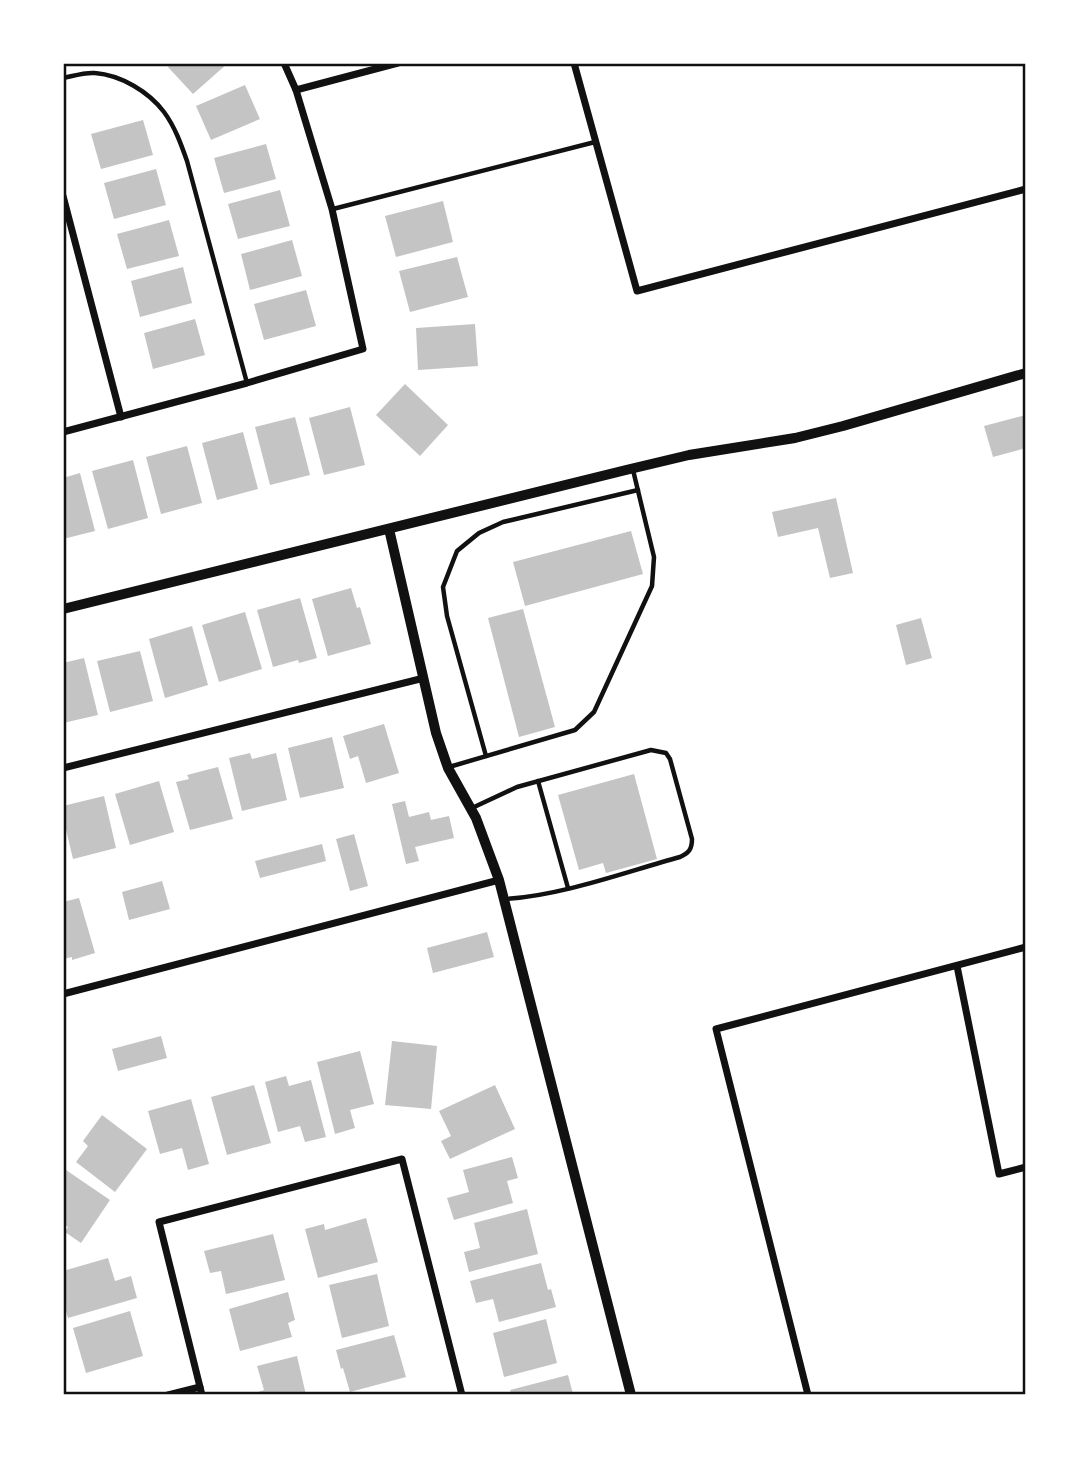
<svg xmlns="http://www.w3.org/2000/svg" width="1089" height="1458" font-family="Ubuntu,sans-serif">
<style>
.building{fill:#c4c4c4}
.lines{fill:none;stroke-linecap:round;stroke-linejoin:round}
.service{stroke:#111;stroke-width:4.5}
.minor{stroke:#111;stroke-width:7}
.tertiary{stroke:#111;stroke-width:10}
.neatline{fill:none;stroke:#111;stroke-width:2.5}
</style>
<rect width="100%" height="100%" fill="#fff"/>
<g class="building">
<polygon points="172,63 228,63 193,94 168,67"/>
<polygon points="245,85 260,119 211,140 196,106"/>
<polygon points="143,120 153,155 101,169 91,134"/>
<polygon points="266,144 276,179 224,193 214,158"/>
<polygon points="156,169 166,205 114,219 104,183"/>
<polygon points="280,190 290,226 238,239 228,204"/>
<polygon points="443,201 453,242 396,257 385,216"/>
<polygon points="169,220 179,256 127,269 117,234"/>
<polygon points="292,240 302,276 250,290 241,254"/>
<polygon points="457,257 468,297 410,312 399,271"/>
<polygon points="183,267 192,303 140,317 131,281"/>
<polygon points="306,290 316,326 264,340 254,304"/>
<polygon points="195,319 205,355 153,369 144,333"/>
<polygon points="475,324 478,366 418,370 416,328"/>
<polygon points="405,384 448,425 420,456 376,415"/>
<polygon points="350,407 365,465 324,475 309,418"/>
<polygon points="1026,415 1026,448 993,457 984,426"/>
<polygon points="295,417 310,475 270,485 255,427"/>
<polygon points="243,432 258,489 217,500 202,443"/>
<polygon points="187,446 202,503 161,514 146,457"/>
<polygon points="133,460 148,518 108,529 92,471"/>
<polygon points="80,473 95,531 63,539 63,478"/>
<polygon points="836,498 853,573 830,578 818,528 778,537 772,512"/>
<polygon points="631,531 643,574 525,606 513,562"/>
<polygon points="351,588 357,608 360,607 371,644 328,656 312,599"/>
<polygon points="300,598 317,658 299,663 298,660 273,667 257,610"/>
<polygon points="523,609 555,727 519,737 488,618"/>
<polygon points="245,612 262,669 219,682 202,625"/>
<polygon points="921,618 932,658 906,665 896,625"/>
<polygon points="192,626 208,685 165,698 149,639"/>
<polygon points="140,651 153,701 110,712 97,661"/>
<polygon points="84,658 98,715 63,723 63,663"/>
<polygon points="384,724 399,773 366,783 358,756 350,759 343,736"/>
<polygon points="332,737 344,788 300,798 288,748"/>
<polygon points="250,753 252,759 276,753 287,800 242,811 229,758"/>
<polygon points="218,767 233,819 190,830 176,782 189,779 187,775"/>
<polygon points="634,774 657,859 606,873 603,863 579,870 558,795"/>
<polygon points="159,781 174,832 130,845 115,794"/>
<polygon points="104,796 116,848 73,859 63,817 63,806"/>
<polygon points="405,801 409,817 429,812 431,820 449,816 454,838 415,847 419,861 406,864 392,804"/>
<polygon points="354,834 368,886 350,891 336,839"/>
<polygon points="322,844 326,861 260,878 255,861"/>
<polygon points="162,881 170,909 129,920 122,892"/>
<polygon points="79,898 95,953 72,960 72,957 63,959 63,902"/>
<polygon points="487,932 494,957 433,973 427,948"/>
<polygon points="161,1036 167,1058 118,1071 112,1049"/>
<polygon points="392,1041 437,1046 431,1109 385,1105"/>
<polygon points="360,1051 374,1104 350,1110 355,1128 335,1134 317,1062"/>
<polygon points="286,1076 289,1086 311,1080 326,1137 305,1142 300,1126 278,1132 265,1082"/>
<polygon points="254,1085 271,1143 227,1155 211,1097"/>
<polygon points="495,1085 515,1129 450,1159 441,1141 451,1136 439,1111"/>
<polygon points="191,1099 209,1164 188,1170 182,1148 160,1154 148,1111"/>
<polygon points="102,1115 147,1149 115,1192 76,1162 88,1146 83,1141"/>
<polygon points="512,1157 518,1178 507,1181 513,1203 454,1220 447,1198 469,1192 463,1170"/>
<polygon points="63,1168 110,1200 81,1243 65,1232 68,1227 63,1223"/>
<polygon points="527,1209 538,1254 469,1272 464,1252 480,1248 474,1223"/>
<polygon points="366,1218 378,1262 318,1278 305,1229 324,1224 325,1230"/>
<polygon points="273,1234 285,1280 226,1294 221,1271 210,1273 204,1251"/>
<polygon points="108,1258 115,1281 131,1276 137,1298 68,1318 63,1301 63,1271"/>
<polygon points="541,1263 548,1290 551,1289 556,1307 499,1322 493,1299 476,1303 470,1281"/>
<polygon points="377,1274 389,1326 342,1338 329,1285"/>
<polygon points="288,1292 295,1320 288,1323 292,1337 240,1351 229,1309"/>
<polygon points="130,1311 143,1356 86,1373 73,1328"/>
<polygon points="546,1319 557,1363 504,1377 493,1333"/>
<polygon points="394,1335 406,1377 350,1392 343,1368 341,1369 336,1350"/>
<polygon points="297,1356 306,1395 248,1395 264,1390 257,1366"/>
<polygon points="568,1375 573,1394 512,1395 510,1390"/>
</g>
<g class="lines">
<g class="service">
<path d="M63 78C73 76 85 72 95 73 121 75 149 92 164 112 175 127 181 144 187 161L247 383"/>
<polyline points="333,209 595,142"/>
<polyline points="486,756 447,616 443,587 457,551 479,533 503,522 638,490"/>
<polyline points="449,767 575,730 594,712 652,586 654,557 633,470"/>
<polyline points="538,781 568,888"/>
<path d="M472 808 517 787 651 750 666 753 670 759 692 839C692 849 689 853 680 857 625 872 561 896 505 899"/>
</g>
<g class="minor">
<polyline points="574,63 637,291 1026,189"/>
<polyline points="296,90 398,63"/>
<polyline points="63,196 121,417"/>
<polyline points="63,432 247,383 363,349 332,209 296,90 284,63"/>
<polyline points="63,768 424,678"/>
<polyline points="957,966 999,1174 1026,1167"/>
<polyline points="63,994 499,880"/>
<polyline points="168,1395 200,1387"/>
<polyline points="202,1395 159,1222 402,1159 462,1395"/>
<polyline points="808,1395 716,1029 1026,947"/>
</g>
<g class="tertiary">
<polyline points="389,529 436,733 448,768 476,818 499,880 631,1395"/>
<polyline points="63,609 626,470 689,455 795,438 843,426 1026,373"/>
</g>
</g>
<rect width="1089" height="1458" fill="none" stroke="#ffffff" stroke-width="130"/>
<rect x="65" y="65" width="959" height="1328" class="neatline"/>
</svg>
